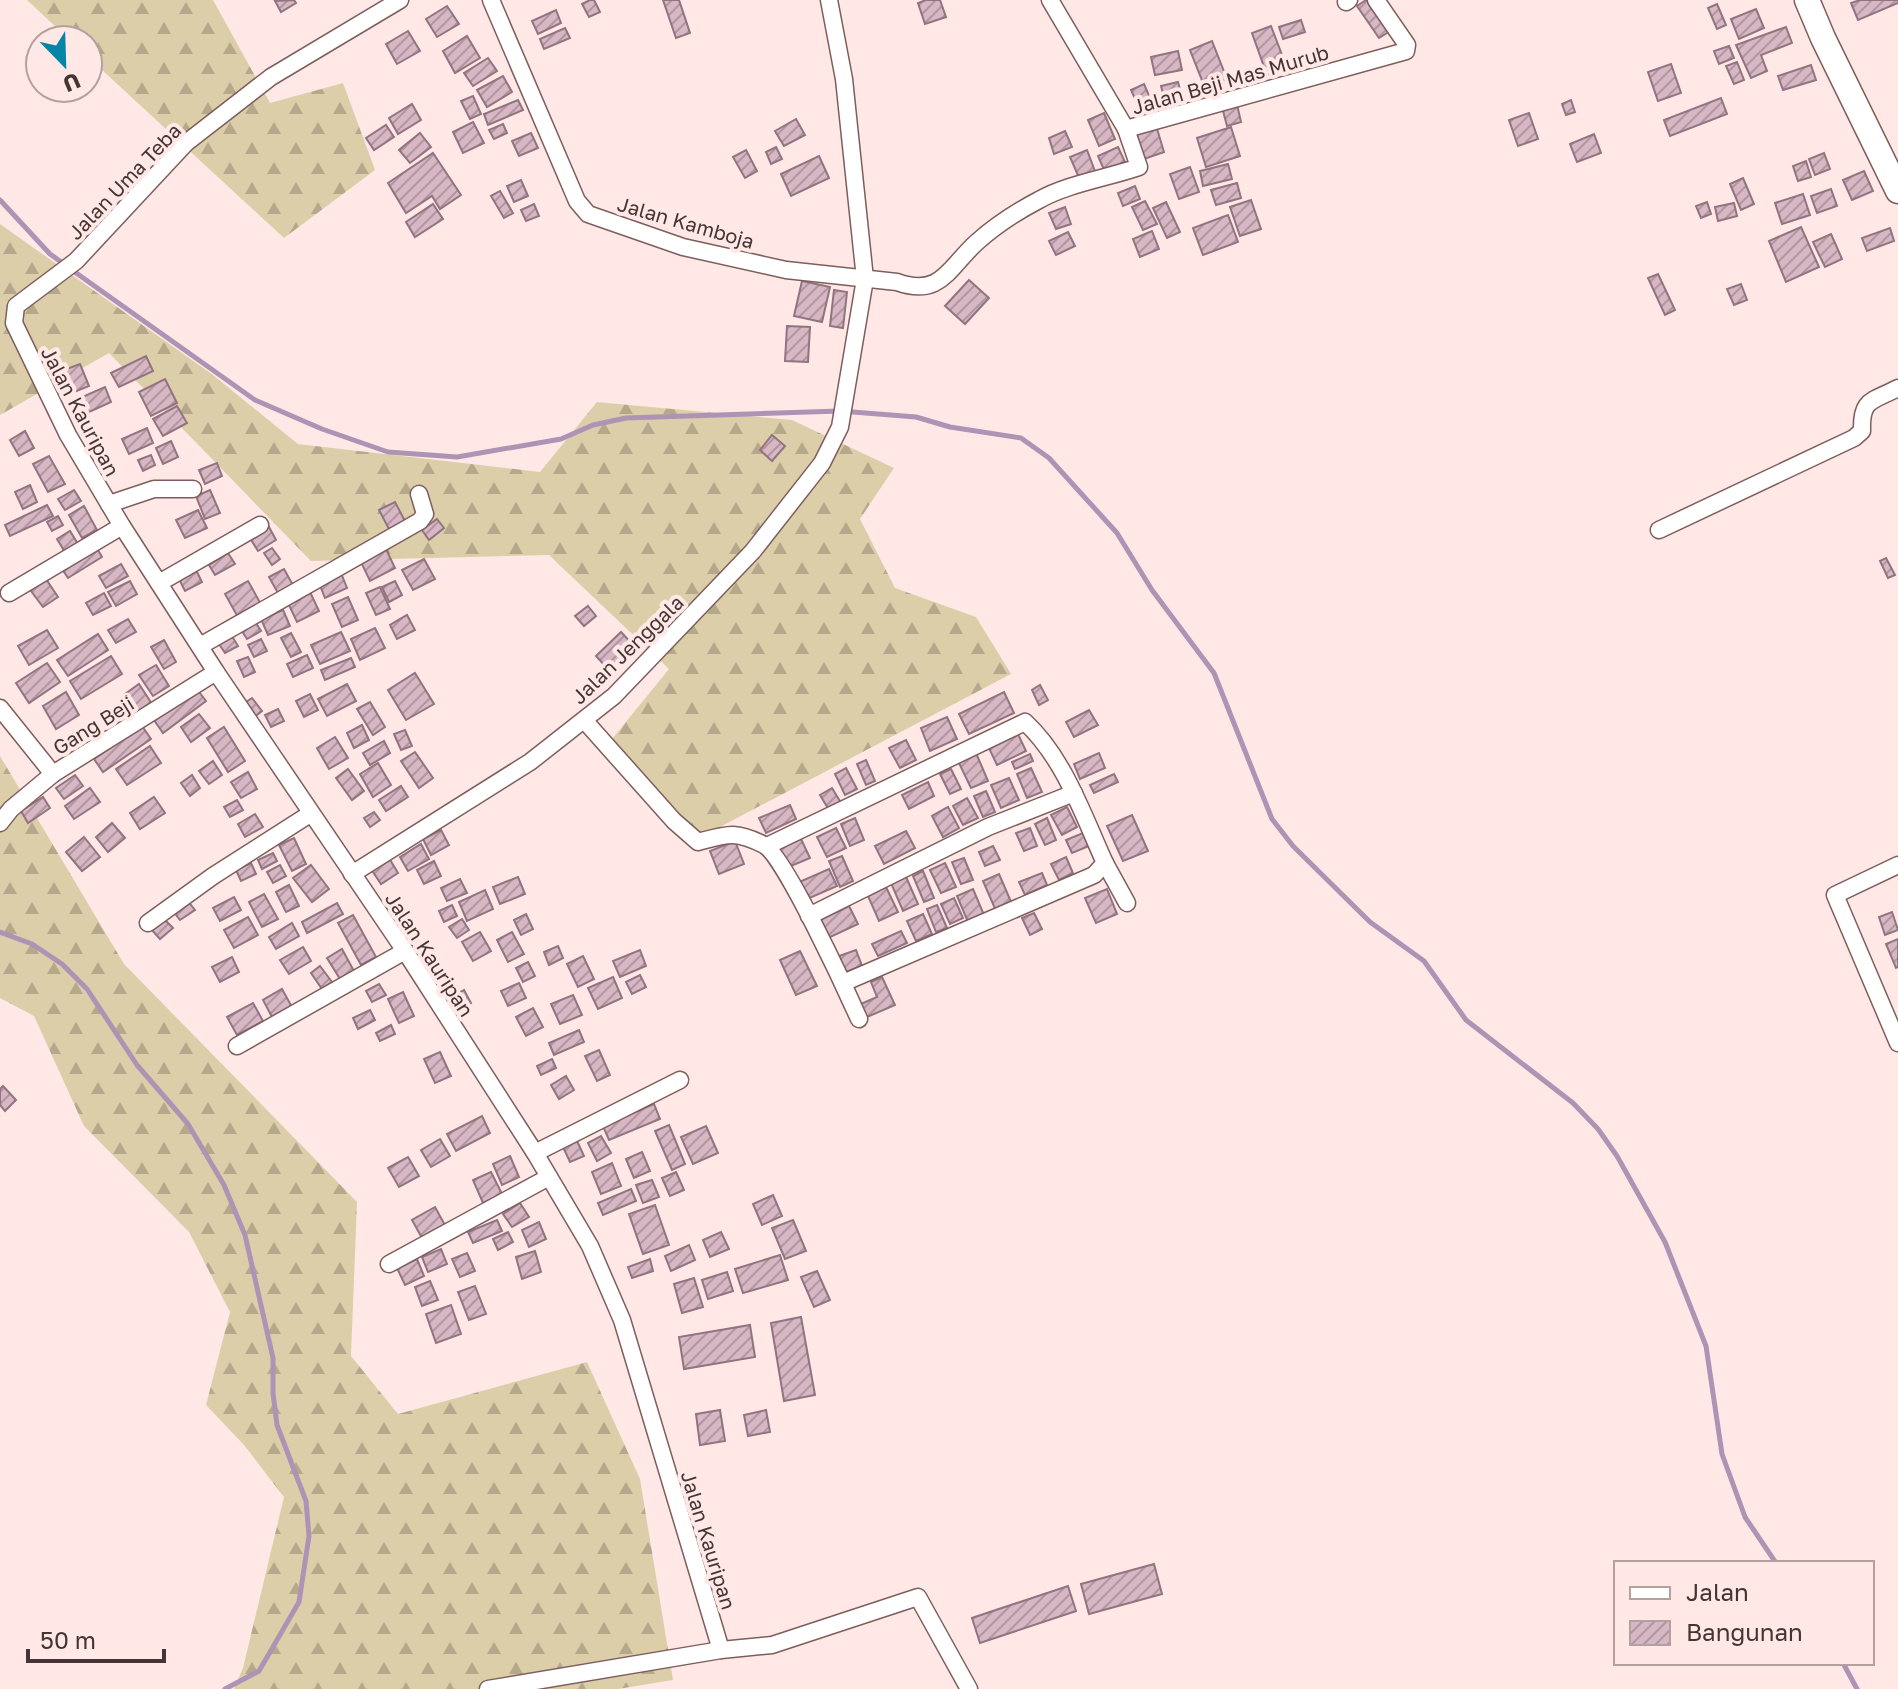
<svg xmlns="http://www.w3.org/2000/svg" width="1898" height="1689" font-family="'Golos Text',sans-serif">
<style>
.forest{fill:url(#forest-firs)}
.lines{fill:none;stroke-linecap:round;stroke-linejoin:round}
.stream{stroke:#ae93b4;stroke-width:5}
.building{fill:url(#building-hatch);stroke:#927380;stroke-width:2}
.minor-casing{stroke:#7e5e5c;stroke-width:19}
.secondary-casing{stroke:#7e5e5c;stroke-width:27}
.minor{stroke:#fff;stroke-width:16}
.secondary{stroke:#fff;stroke-width:24}
.labels{text-anchor:middle;dominant-baseline:central;stroke-width:8;stroke-linejoin:round;paint-order:stroke}
.street-label{font-size:20px;fill:#443534;stroke:#ffe8e6}
</style>
<defs>
<pattern id="forest-firs" width="22" height="20" patternUnits="userSpaceOnUse" patternTransform="scale(2)"><rect width="22" height="20" fill="#ddceaa"/><path d="M5 1l3.5 6h-7zM16 11l3.5 6h-7z" fill="#b5a88b"/></pattern>
<pattern id="building-hatch" width="6" height="6" patternUnits="userSpaceOnUse" patternTransform="scale(2)"><rect width="6" height="6" fill="#d8b7c4"/><path d="M-1 1l2-2M0 6l6-6M5 7l2-2" fill="none" stroke="#b196a0"/></pattern>
</defs>
<rect width="100%" height="100%" fill="#ffe8e6"/>
<g class="forest">
<polygon points="27,0 213,0 270,103 343,83 375,170 284,238 88,57 88,40 70,40"/>
<polygon points="0,224 213,375 298,444 540,472 597,402 792,420 894,468 860,519 895,588 976,617 1011,674 701,837 612,739 669,669 549,555 311,561 109,353 0,415"/>
<polygon points="0,756 124,964 357,1202 351,1356 398,1414 587,1362 640,1479 673,1680 618,1689 234,1689 243,1668 284,1497 244,1445 206,1405 230,1312 189,1232 84,1126 34,1016 0,998"/>
</g>
<g class="lines">
<g class="stream">
<polyline points="0,200 50,254 64,264"/>
<polyline points="72,270 255,400 322,429 388,452 457,457 561,439 593,425 626,418 840,411 916,417 950,427 1021,438 1049,458 1117,533 1152,590 1214,673 1272,819 1293,846 1370,922 1424,961 1466,1020 1573,1103 1598,1129 1617,1156 1665,1242 1706,1346 1722,1454 1745,1517 1776,1563"/>
<polyline points="0,932 32,944 62,964 87,989 137,1065 188,1124 224,1185 245,1235 273,1358 273,1393 277,1425 306,1501 309,1536 299,1602 259,1671 225,1689"/>
<polyline points="1843,1663 1857,1689"/>
</g>
</g>
<g class="building">
<polygon points="294,0 296,3 281,12 275,1"/>
<polygon points="590,0 594,0 600,12 589,17 582,4"/>
<polygon points="663,0 679,0 690,33 676,38"/>
<polygon points="926,0 940,0 946,17 925,24 918,3"/>
<polygon points="1366,0 1371,0 1392,30 1379,38 1357,6"/>
<polygon points="1860,0 1898,0 1898,3 1858,20 1851,3"/>
<polygon points="1717,4 1726,25 1717,29 1708,8"/>
<polygon points="447,6 459,24 437,37 426,19"/>
<polygon points="1756,9 1764,28 1739,39 1731,19"/>
<polygon points="556,10 561,23 538,34 532,21"/>
<polygon points="1301,20 1305,32 1283,39 1279,27"/>
<polygon points="1271,26 1287,68 1267,75 1252,33"/>
<polygon points="1786,27 1792,43 1761,55 1767,71 1751,78 1736,45"/>
<polygon points="565,28 570,38 544,49 540,39"/>
<polygon points="408,31 420,51 397,64 386,44"/>
<polygon points="467,36 480,58 455,73 443,51"/>
<polygon points="1212,41 1227,79 1205,88 1190,50"/>
<polygon points="1729,46 1734,58 1719,64 1714,51"/>
<polygon points="1178,51 1182,70 1155,75 1151,57"/>
<polygon points="488,58 497,71 473,86 464,73"/>
<polygon points="1737,62 1744,80 1734,84 1726,66"/>
<polygon points="1671,64 1681,93 1658,101 1648,72"/>
<polygon points="1811,65 1816,80 1783,90 1778,76"/>
<polygon points="503,76 512,92 487,107 477,90"/>
<polygon points="1178,82 1184,105 1167,109 1161,86"/>
<polygon points="1144,84 1153,105 1140,110 1131,90"/>
<polygon points="473,96 481,114 470,119 461,101"/>
<polygon points="1721,98 1727,114 1670,136 1664,120"/>
<polygon points="518,100 523,110 488,125 484,114"/>
<polygon points="1236,100 1241,122 1227,126 1221,103"/>
<polygon points="1571,100 1575,112 1566,115 1562,104"/>
<polygon points="412,104 421,120 398,134 389,118"/>
<polygon points="1104,113 1115,139 1099,146 1088,120"/>
<polygon points="1529,113 1538,139 1518,146 1509,120"/>
<polygon points="796,119 805,135 784,146 775,131"/>
<polygon points="473,122 484,143 463,153 453,132"/>
<polygon points="1155,122 1164,152 1144,159 1135,128"/>
<polygon points="503,124 507,133 494,139 489,130"/>
<polygon points="386,125 394,137 374,150 366,138"/>
<polygon points="1231,127 1240,156 1206,167 1197,138"/>
<polygon points="1065,131 1072,147 1054,154 1049,138"/>
<polygon points="420,133 431,147 410,163 399,150"/>
<polygon points="531,133 538,148 519,156 512,141"/>
<polygon points="1594,134 1601,153 1577,162 1570,144"/>
<polygon points="776,147 782,159 771,164 766,152"/>
<polygon points="1118,147 1125,162 1105,172 1098,156"/>
<polygon points="746,150 757,171 745,178 733,157"/>
<polygon points="1087,150 1096,174 1080,180 1070,157"/>
<polygon points="433,153 461,195 440,209 432,196 406,213 388,183"/>
<polygon points="1824,153 1830,169 1815,175 1809,159"/>
<polygon points="819,156 829,178 791,196 781,174"/>
<polygon points="1806,161 1811,177 1798,181 1793,166"/>
<polygon points="1228,164 1232,179 1203,186 1200,171"/>
<polygon points="1190,167 1199,192 1179,199 1170,174"/>
<polygon points="1864,171 1873,191 1852,200 1843,180"/>
<polygon points="1743,178 1754,204 1741,210 1730,184"/>
<polygon points="521,180 528,196 514,202 507,186"/>
<polygon points="1237,183 1241,198 1216,205 1211,190"/>
<polygon points="1135,186 1140,199 1123,206 1118,193"/>
<polygon points="1831,189 1837,206 1817,213 1811,196"/>
<polygon points="500,191 513,213 504,218 491,196"/>
<polygon points="1803,194 1810,215 1782,224 1775,203"/>
<polygon points="1251,200 1261,229 1240,236 1230,207"/>
<polygon points="1145,201 1157,224 1143,230 1132,207"/>
<polygon points="1166,202 1180,232 1167,238 1153,208"/>
<polygon points="1707,202 1711,214 1701,218 1696,206"/>
<polygon points="1734,203 1737,216 1718,221 1715,207"/>
<polygon points="433,204 443,219 415,237 406,222"/>
<polygon points="534,204 539,216 526,221 521,210"/>
<polygon points="1065,207 1071,224 1056,229 1049,213"/>
<polygon points="1228,215 1238,242 1203,255 1193,228"/>
<polygon points="1801,227 1819,267 1786,282 1769,241"/>
<polygon points="1890,228 1894,241 1867,251 1862,238"/>
<polygon points="1152,231 1159,249 1140,257 1133,239"/>
<polygon points="1068,232 1075,246 1056,255 1049,241"/>
<polygon points="1831,234 1842,259 1825,267 1813,242"/>
<polygon points="1658,274 1675,310 1665,315 1648,278"/>
<polygon points="969,280 989,298 965,324 945,306"/>
<polygon points="802,281 830,287 822,322 794,316"/>
<polygon points="1741,284 1747,300 1734,305 1727,289"/>
<polygon points="834,290 847,292 843,328 830,326"/>
<polygon points="787,326 810,327 808,362 785,361"/>
<polygon points="146,356 153,371 119,387 111,373"/>
<polygon points="80,364 89,386 62,397 53,374"/>
<polygon points="165,379 177,403 151,416 139,392"/>
<polygon points="105,387 111,402 87,413 80,398"/>
<polygon points="177,406 187,423 163,436 153,419"/>
<polygon points="147,428 153,443 129,454 122,439"/>
<polygon points="25,431 34,448 19,456 10,440"/>
<polygon points="772,435 785,446 772,461 760,450"/>
<polygon points="171,441 178,457 163,464 156,448"/>
<polygon points="151,455 155,465 143,471 138,460"/>
<polygon points="49,456 65,484 48,492 33,464"/>
<polygon points="217,463 222,476 205,484 199,470"/>
<polygon points="30,485 37,502 23,509 15,492"/>
<polygon points="74,490 81,501 65,510 58,499"/>
<polygon points="210,490 220,513 205,519 196,496"/>
<polygon points="395,502 406,523 390,531 379,510"/>
<polygon points="47,505 53,516 10,536 5,525"/>
<polygon points="84,506 97,530 82,538 69,515"/>
<polygon points="198,510 207,528 185,538 176,520"/>
<polygon points="58,516 63,525 52,531 47,522"/>
<polygon points="437,519 444,528 429,540 422,530"/>
<polygon points="269,527 276,540 258,551 250,538"/>
<polygon points="70,531 78,544 65,552 57,539"/>
<polygon points="95,545 102,557 68,578 60,566"/>
<polygon points="385,547 395,568 370,581 360,560"/>
<polygon points="272,548 280,559 272,565 264,553"/>
<polygon points="228,553 235,564 215,575 209,565"/>
<polygon points="1886,558 1895,575 1888,578 1880,561"/>
<polygon points="424,559 435,579 413,590 402,570"/>
<polygon points="121,564 128,576 106,588 99,576"/>
<polygon points="195,568 202,582 185,591 178,577"/>
<polygon points="284,569 294,587 279,595 269,577"/>
<polygon points="341,573 347,588 325,598 319,583"/>
<polygon points="44,576 58,597 43,607 28,587"/>
<polygon points="130,581 137,594 116,606 108,592"/>
<polygon points="248,581 262,606 239,619 225,594"/>
<polygon points="395,581 402,595 389,602 382,587"/>
<polygon points="380,587 390,609 376,615 366,593"/>
<polygon points="310,592 319,611 297,622 288,603"/>
<polygon points="104,593 111,606 93,615 86,603"/>
<polygon points="348,597 358,620 342,627 332,604"/>
<polygon points="588,606 596,616 584,626 575,616"/>
<polygon points="283,610 290,626 268,635 261,619"/>
<polygon points="407,615 415,630 397,639 390,625"/>
<polygon points="128,619 136,632 116,643 108,630"/>
<polygon points="254,620 261,631 247,639 240,628"/>
<polygon points="375,628 385,648 360,660 351,639"/>
<polygon points="47,630 58,648 29,665 18,646"/>
<polygon points="341,632 350,651 320,664 311,645"/>
<polygon points="621,632 634,646 608,669 596,656"/>
<polygon points="230,633 238,646 225,653 217,641"/>
<polygon points="291,633 301,652 291,657 281,638"/>
<polygon points="98,634 108,650 68,676 57,660"/>
<polygon points="261,639 267,651 254,657 248,645"/>
<polygon points="164,640 176,662 164,669 151,647"/>
<polygon points="307,655 313,668 293,677 287,664"/>
<polygon points="111,656 122,674 81,699 70,681"/>
<polygon points="248,657 255,672 244,677 237,661"/>
<polygon points="351,658 355,667 325,680 321,670"/>
<polygon points="47,663 60,682 29,703 16,683"/>
<polygon points="156,665 169,686 153,696 139,675"/>
<polygon points="415,673 434,704 406,720 388,690"/>
<polygon points="139,684 152,704 138,714 125,694"/>
<polygon points="347,684 356,701 327,716 318,699"/>
<polygon points="1040,685 1048,700 1039,705 1032,690"/>
<polygon points="196,688 206,701 163,733 154,720"/>
<polygon points="66,692 79,715 56,729 43,706"/>
<polygon points="1004,692 1014,713 969,734 959,714"/>
<polygon points="310,694 318,710 304,717 296,701"/>
<polygon points="252,698 262,711 253,718 243,704"/>
<polygon points="370,702 385,727 373,735 357,709"/>
<polygon points="278,709 284,721 271,727 265,715"/>
<polygon points="1089,710 1098,725 1074,737 1066,722"/>
<polygon points="199,714 210,728 191,742 181,727"/>
<polygon points="947,717 957,739 930,751 921,728"/>
<polygon points="362,725 369,740 354,748 347,733"/>
<polygon points="142,726 151,739 103,772 94,759"/>
<polygon points="224,727 245,761 228,772 207,738"/>
<polygon points="405,730 412,746 401,750 394,734"/>
<polygon points="1017,732 1026,751 997,765 988,746"/>
<polygon points="335,737 348,758 329,769 317,748"/>
<polygon points="906,740 916,760 900,768 889,748"/>
<polygon points="384,741 390,753 370,765 363,753"/>
<polygon points="150,746 161,763 127,785 116,769"/>
<polygon points="415,752 433,778 419,788 401,761"/>
<polygon points="976,753 988,781 971,788 958,761"/>
<polygon points="1099,753 1105,768 1080,779 1074,764"/>
<polygon points="1030,754 1033,761 1015,769 1012,762"/>
<polygon points="866,760 875,781 866,785 857,764"/>
<polygon points="213,761 222,775 209,784 199,771"/>
<polygon points="378,763 391,785 373,797 360,774"/>
<polygon points="846,768 857,789 845,795 835,774"/>
<polygon points="1031,768 1042,792 1027,798 1017,774"/>
<polygon points="348,769 364,791 352,800 336,778"/>
<polygon points="951,769 961,789 950,794 940,774"/>
<polygon points="248,772 257,789 241,798 231,782"/>
<polygon points="1114,774 1118,782 1094,793 1090,785"/>
<polygon points="75,775 83,786 64,799 56,788"/>
<polygon points="192,775 200,788 190,796 181,783"/>
<polygon points="1009,778 1019,800 1001,808 991,785"/>
<polygon points="928,782 934,796 909,809 902,795"/>
<polygon points="401,786 408,797 386,811 379,800"/>
<polygon points="90,788 100,802 74,819 65,806"/>
<polygon points="832,788 841,803 829,810 820,795"/>
<polygon points="986,791 995,812 983,817 974,796"/>
<polygon points="43,797 50,808 28,823 21,811"/>
<polygon points="154,797 165,813 140,829 130,813"/>
<polygon points="967,798 978,818 963,825 953,806"/>
<polygon points="237,800 243,810 230,817 224,807"/>
<polygon points="790,805 796,819 766,833 759,818"/>
<polygon points="948,807 959,828 943,837 932,816"/>
<polygon points="1067,807 1077,827 1062,835 1051,815"/>
<polygon points="374,812 380,820 370,827 364,818"/>
<polygon points="255,814 263,827 245,837 238,824"/>
<polygon points="1132,815 1148,851 1123,861 1107,826"/>
<polygon points="855,818 864,840 850,846 841,824"/>
<polygon points="1047,818 1056,840 1045,845 1035,824"/>
<polygon points="112,823 125,838 108,852 96,837"/>
<polygon points="836,828 846,848 827,857 817,837"/>
<polygon points="1030,828 1037,846 1024,851 1016,833"/>
<polygon points="441,830 449,845 431,855 423,839"/>
<polygon points="906,831 915,848 884,864 875,846"/>
<polygon points="1083,833 1089,846 1072,853 1066,840"/>
<polygon points="84,837 100,857 82,871 66,852"/>
<polygon points="294,838 306,864 292,871 279,845"/>
<polygon points="801,839 810,858 784,869 776,850"/>
<polygon points="735,841 744,864 719,874 710,851"/>
<polygon points="421,844 429,859 408,871 400,857"/>
<polygon points="993,846 1000,860 985,866 979,852"/>
<polygon points="273,853 277,861 262,869 258,860"/>
<polygon points="842,856 853,881 840,887 829,861"/>
<polygon points="1066,857 1073,873 1059,880 1051,864"/>
<polygon points="389,858 398,873 381,884 371,869"/>
<polygon points="964,858 973,880 961,884 952,862"/>
<polygon points="434,861 441,876 424,884 417,870"/>
<polygon points="251,863 256,874 241,881 236,870"/>
<polygon points="945,863 956,887 941,893 930,870"/>
<polygon points="280,865 286,876 273,883 267,872"/>
<polygon points="311,865 329,889 312,902 293,878"/>
<polygon points="829,869 837,886 805,900 797,883"/>
<polygon points="923,871 934,898 924,902 913,876"/>
<polygon points="1042,873 1047,885 1025,895 1019,882"/>
<polygon points="999,874 1012,904 996,911 983,881"/>
<polygon points="518,877 525,894 500,904 493,887"/>
<polygon points="906,877 918,904 903,911 891,883"/>
<polygon points="460,879 467,893 447,901 441,888"/>
<polygon points="289,885 299,906 286,912 276,892"/>
<polygon points="886,887 898,912 879,921 868,896"/>
<polygon points="973,889 984,915 968,922 957,896"/>
<polygon points="1107,889 1117,914 1096,923 1085,898"/>
<polygon points="485,890 493,909 467,921 459,902"/>
<polygon points="264,894 278,919 262,927 249,902"/>
<polygon points="234,897 241,910 220,921 213,908"/>
<polygon points="954,898 963,918 950,924 941,904"/>
<polygon points="187,900 195,910 180,920 173,911"/>
<polygon points="337,903 343,914 307,933 302,922"/>
<polygon points="452,905 457,916 444,922 439,911"/>
<polygon points="937,905 947,928 936,932 927,909"/>
<polygon points="849,906 858,924 826,939 818,921"/>
<polygon points="1892,912 1898,930 1885,935 1879,917"/>
<polygon points="1034,913 1042,929 1030,935 1022,918"/>
<polygon points="526,914 533,929 521,935 514,920"/>
<polygon points="923,914 932,934 916,941 907,921"/>
<polygon points="353,915 376,957 361,965 338,923"/>
<polygon points="248,917 258,935 234,948 224,930"/>
<polygon points="163,918 173,928 160,939 151,929"/>
<polygon points="462,919 469,930 457,938 449,927"/>
<polygon points="292,923 299,936 276,949 269,937"/>
<polygon points="901,931 907,943 878,956 872,944"/>
<polygon points="480,932 491,951 473,961 462,942"/>
<polygon points="512,932 524,954 508,962 497,940"/>
<polygon points="1898,939 1898,967 1896,968 1886,944"/>
<polygon points="558,946 563,958 549,965 544,952"/>
<polygon points="303,947 311,961 289,974 280,960"/>
<polygon points="342,949 354,971 340,979 327,958"/>
<polygon points="640,950 646,966 620,977 613,961"/>
<polygon points="856,950 862,966 843,973 836,957"/>
<polygon points="800,951 817,986 796,995 780,960"/>
<polygon points="583,956 594,979 578,987 567,964"/>
<polygon points="232,957 239,972 220,982 212,967"/>
<polygon points="528,962 535,976 523,982 516,968"/>
<polygon points="320,966 332,982 322,989 311,973"/>
<polygon points="640,975 646,987 632,994 626,982"/>
<polygon points="613,977 622,998 598,1009 588,988"/>
<polygon points="882,977 895,1005 860,1020 854,1007 877,997 871,982"/>
<polygon points="519,983 526,998 508,1006 501,991"/>
<polygon points="379,984 386,995 372,1002 366,991"/>
<polygon points="282,989 292,1007 272,1017 263,1000"/>
<polygon points="464,990 471,1003 450,1014 443,1001"/>
<polygon points="403,992 414,1016 399,1023 388,999"/>
<polygon points="573,995 582,1015 560,1024 551,1004"/>
<polygon points="253,1003 263,1021 237,1035 227,1017"/>
<polygon points="533,1008 543,1027 526,1036 516,1017"/>
<polygon points="370,1010 375,1020 358,1029 353,1018"/>
<polygon points="391,1025 395,1034 380,1041 376,1033"/>
<polygon points="579,1030 584,1042 554,1055 549,1043"/>
<polygon points="599,1050 610,1075 597,1081 585,1056"/>
<polygon points="440,1052 451,1076 435,1083 424,1059"/>
<polygon points="552,1059 556,1068 541,1075 537,1066"/>
<polygon points="566,1076 574,1090 559,1099 551,1085"/>
<polygon points="3,1086 16,1100 5,1111 0,1105 0,1089"/>
<polygon points="654,1104 660,1119 609,1140 603,1126"/>
<polygon points="482,1116 490,1133 456,1151 447,1134"/>
<polygon points="669,1125 685,1164 672,1170 655,1131"/>
<polygon points="706,1126 718,1153 693,1164 681,1137"/>
<polygon points="601,1136 611,1153 597,1161 588,1143"/>
<polygon points="440,1139 450,1156 431,1167 421,1150"/>
<polygon points="577,1141 584,1156 570,1162 563,1147"/>
<polygon points="642,1152 650,1171 634,1178 626,1159"/>
<polygon points="510,1156 519,1177 502,1185 493,1164"/>
<polygon points="408,1157 419,1176 399,1187 388,1168"/>
<polygon points="612,1163 621,1186 601,1194 592,1172"/>
<polygon points="491,1172 502,1194 483,1203 473,1180"/>
<polygon points="676,1172 684,1190 670,1196 662,1178"/>
<polygon points="652,1180 659,1197 643,1203 636,1185"/>
<polygon points="631,1189 636,1201 603,1215 598,1203"/>
<polygon points="773,1195 782,1216 762,1225 753,1204"/>
<polygon points="520,1203 529,1217 512,1227 503,1214"/>
<polygon points="655,1205 669,1245 643,1254 629,1214"/>
<polygon points="435,1207 446,1227 423,1240 412,1220"/>
<polygon points="497,1220 502,1231 473,1243 468,1232"/>
<polygon points="793,1220 806,1251 785,1259 772,1228"/>
<polygon points="539,1222 546,1239 529,1247 522,1230"/>
<polygon points="508,1232 513,1242 498,1250 493,1239"/>
<polygon points="721,1232 729,1249 710,1257 703,1240"/>
<polygon points="689,1245 695,1260 671,1271 665,1256"/>
<polygon points="441,1249 447,1264 428,1272 422,1257"/>
<polygon points="535,1251 541,1272 522,1279 516,1257"/>
<polygon points="467,1253 475,1271 460,1277 452,1259"/>
<polygon points="780,1255 788,1280 743,1293 735,1269"/>
<polygon points="417,1259 424,1276 405,1285 397,1268"/>
<polygon points="650,1259 653,1271 632,1278 628,1267"/>
<polygon points="817,1271 830,1300 814,1307 801,1277"/>
<polygon points="727,1272 733,1291 708,1299 702,1280"/>
<polygon points="694,1278 703,1307 682,1313 674,1284"/>
<polygon points="430,1281 438,1300 422,1306 415,1287"/>
<polygon points="475,1286 486,1314 469,1320 458,1292"/>
<polygon points="451,1305 461,1334 436,1343 426,1314"/>
<polygon points="801,1317 815,1395 784,1401 771,1323"/>
<polygon points="750,1325 755,1357 684,1369 679,1337"/>
<polygon points="720,1410 725,1441 700,1445 696,1414"/>
<polygon points="766,1410 770,1432 748,1436 744,1415"/>
<polygon points="1154,1564 1162,1594 1089,1614 1081,1584"/>
<polygon points="1068,1586 1076,1611 980,1643 972,1618"/>
</g>
<g class="lines">
<g class="minor-casing">
<g id="minor">
<polyline points="400,0 271,77 186,143 76,261 16,306 14,323 68,435 122,526 216,672 405,951 535,1153 590,1246 622,1320 721,1650"/>
<path d="M491 0 577 201 588 214 683 247 786 270 897 282C941 298 949 267 977 242 995 226 1018 211 1039 200 1067 184 1107 178 1139 167L1126 129 1406 51 1407 45 1376 0"/>
<polyline points="1050,0 1126,129"/>
<polyline points="1346,2 1349,0"/>
<polyline points="109,504 154,489 193,489"/>
<path d="M1659 530 1854 438 1862 431C1861 399 1871 402 1898 388"/>
<polyline points="159,583 260,525"/>
<polyline points="9,593 122,526"/>
<polyline points="200,646 420,521 425,514 419,494"/>
<polyline points="0,708 53,774"/>
<path d="M584 720 674 821 698 842C727 834 736 830 764 845 784 855 847 992 859 1019"/>
<polyline points="0,823 11,809 53,774 216,672"/>
<path d="M767 846 1025 722C1064 758 1083 815 1105 863L1094 875 843 983"/>
<polyline points="1105,863 1127,903"/>
<polyline points="1898,865 1835,895 1898,1043"/>
<polyline points="352,874 530,762 614,696 753,551 822,463 840,427 865,279 844,79 829,0"/>
<polyline points="809,916 988,827 1074,793"/>
<polyline points="148,923 213,876 310,814"/>
<polyline points="237,1046 405,951"/>
<polyline points="535,1153 680,1080"/>
<polyline points="389,1264 549,1177"/>
<polyline points="488,1689 721,1650 772,1645 918,1597 969,1689"/>
</g>
</g>
<g class="secondary-casing">
<polyline id="secondary" points="1807,0 1823,38 1898,191"/>
</g>
<use href="#minor" class="minor"/>
<use href="#secondary" class="secondary"/>
</g>
<g class="labels">
<g class="street-label">
<text transform="translate(1230 79) rotate(-16)">Jalan Beji Mas Murub</text>
<text transform="translate(124 181) rotate(-46)">Jalan Uma Teba</text>
<text transform="translate(686 222) rotate(16)">Jalan Kamboja</text>
<text transform="translate(81 411) rotate(62)">Jalan Kauripan</text>
<text transform="translate(627 649) rotate(-44)">Jalan Jenggala</text>
<text transform="translate(93 725) rotate(-32)">Gang Beji</text>
<text transform="translate(430 954) rotate(57)">Jalan Kauripan</text>
<text transform="translate(709 1540) rotate(73)">Jalan Kauripan</text>
</g>
</g>
<rect x="1614" y="1561" width="260" height="104" fill="#ffe8e6" stroke="#b4a09f" stroke-width="2"/>
<rect x="1630" y="1587" width="40" height="12" fill="#ffffff" stroke="#b4a09f" stroke-width="2"/>
<text x="1686" y="1601" font-size="24" fill="#443534">Jalan</text>
<rect x="1630" y="1621" width="40" height="24" fill="url(#building-hatch)" stroke="#b4a09f" stroke-width="2"/>
<text x="1686" y="1641" font-size="24" fill="#443534">Bangunan</text>
<g transform="translate(64 64) rotate(157)"><circle r="38" fill="#ffe8e6" stroke="#b4a09f" stroke-width="2"/>
<path d="M0-6L14 30L0 20L-14 30Z" fill="#0485a8"/>
<text y="-12" font-size="22" font-weight="bold" text-anchor="middle" fill="#443534">U</text>
</g>
<path d="M28 1649v12h136v-12" fill="none" stroke="#443534" stroke-width="4"/>
<text x="40" y="1649" font-size="24" fill="#443534" stroke="#ffe8e6" stroke-width="6" paint-order="stroke">50 m</text>
</svg>
